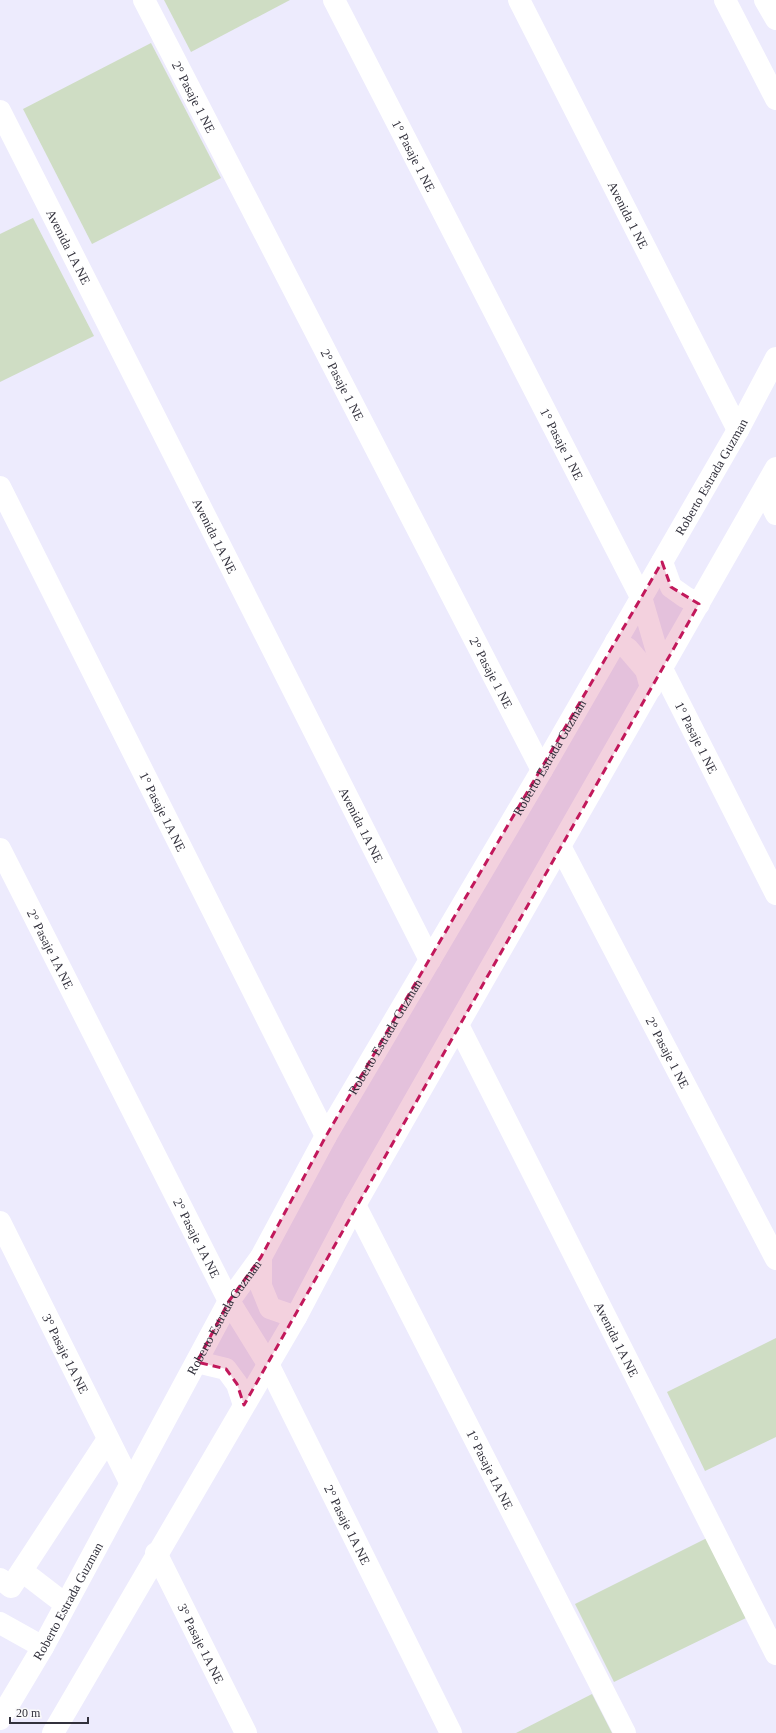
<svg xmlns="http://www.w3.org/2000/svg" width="776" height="1733" font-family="Georgia,serif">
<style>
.green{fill:#cfddc4}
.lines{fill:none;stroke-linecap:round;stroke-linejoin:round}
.minor{stroke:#fff;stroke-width:22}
.major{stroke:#fff;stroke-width:22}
.highway{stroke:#fff;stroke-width:22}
.marked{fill:#c2185b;fill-opacity:0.2;stroke:#c2185b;stroke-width:3;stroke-dasharray:8 5;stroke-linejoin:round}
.labels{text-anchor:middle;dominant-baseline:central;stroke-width:3;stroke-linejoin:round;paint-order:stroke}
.street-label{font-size:13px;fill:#32313c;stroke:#fafafa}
</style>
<rect width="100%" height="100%" fill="#edebfd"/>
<g class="green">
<polygon points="164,0 290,0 191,52"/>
<polygon points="151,43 221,178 92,244 23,109"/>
<polygon points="33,218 94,336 0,382 0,234"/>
<polygon points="776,1338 776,1437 705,1471 667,1392"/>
<polygon points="707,1538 746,1618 614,1682 575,1604"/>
<polygon points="592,1694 612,1733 516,1733"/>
</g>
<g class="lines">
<g class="minor">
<path id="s1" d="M144 0 542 770"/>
<path id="s2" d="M334 0 641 597 662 669 776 894"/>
<path id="s3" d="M519 0 738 430"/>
<path id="s4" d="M0 111 430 960"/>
<path id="s5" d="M0 487 326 1136"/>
<polyline points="764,490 776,514"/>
<polyline points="662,562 671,587 685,597 699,604"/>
<polyline points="616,641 628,649 646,670 651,688"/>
<path id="s6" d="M560 846 776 1259"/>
<path id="s7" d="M0 849 229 1301 268 1364 451 1733"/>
<path id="s8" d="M458 1025 776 1654"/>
<path id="s9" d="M355 1205 625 1733"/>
<path id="s10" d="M0 1222 131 1484"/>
<polyline points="261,1257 261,1286 270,1308 296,1317"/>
<polyline points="197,1362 226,1369 237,1384 244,1405"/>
<path id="s11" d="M156 1553 246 1733"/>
<polyline points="22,1571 65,1604"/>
<polyline points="0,1579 11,1587 108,1439"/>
<polyline points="0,1623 43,1647"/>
<path id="s12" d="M0 1719 43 1647 229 1301 261 1257 326 1136 542 770 738 430 776 358"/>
<polyline points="53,1733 296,1317 355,1205 776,468"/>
</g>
<polyline class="major" points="725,0 776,99"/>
<polyline class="highway" points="765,0 776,19"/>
</g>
<path class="marked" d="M662 562 671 587 699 604 244 1405 237 1384 226 1369 197 1362 229 1301 261 1257 326 1136Z"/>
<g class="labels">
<g class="street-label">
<text stroke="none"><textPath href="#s1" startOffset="109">2° Pasaje 1 NE</textPath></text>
<text stroke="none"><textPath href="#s2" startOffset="175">1° Pasaje 1 NE</textPath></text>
<text stroke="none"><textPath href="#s3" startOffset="241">Avenida 1 NE</textPath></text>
<text stroke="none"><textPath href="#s4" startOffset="152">Avenida 1A NE</textPath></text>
<text stroke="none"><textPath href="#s1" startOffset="433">2° Pasaje 1 NE</textPath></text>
<text stroke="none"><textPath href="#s2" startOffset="499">1° Pasaje 1 NE</textPath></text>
<text stroke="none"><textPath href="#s12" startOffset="1432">Roberto Estrada Guzman</textPath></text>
<text stroke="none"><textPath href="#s4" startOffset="476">Avenida 1A NE</textPath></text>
<text stroke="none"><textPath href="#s1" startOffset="757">2° Pasaje 1 NE</textPath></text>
<text stroke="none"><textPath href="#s2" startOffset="823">1° Pasaje 1 NE</textPath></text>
<text stroke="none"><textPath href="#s12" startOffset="1108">Roberto Estrada Guzman</textPath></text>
<text stroke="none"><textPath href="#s5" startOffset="363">1° Pasaje 1A NE</textPath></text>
<text stroke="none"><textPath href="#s4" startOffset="800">Avenida 1A NE</textPath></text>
<text stroke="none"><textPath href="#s7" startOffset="112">2° Pasaje 1A NE</textPath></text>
<text stroke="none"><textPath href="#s12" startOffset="784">Roberto Estrada Guzman</textPath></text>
<text stroke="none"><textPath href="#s6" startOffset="233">2° Pasaje 1 NE</textPath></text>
<text stroke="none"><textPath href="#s7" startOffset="436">2° Pasaje 1A NE</textPath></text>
<text stroke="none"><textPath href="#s12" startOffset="460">Roberto Estrada Guzman</textPath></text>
<text stroke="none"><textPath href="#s8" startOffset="352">Avenida 1A NE</textPath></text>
<text stroke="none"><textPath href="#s10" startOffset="147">3° Pasaje 1A NE</textPath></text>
<text stroke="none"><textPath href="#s9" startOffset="297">1° Pasaje 1A NE</textPath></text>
<text stroke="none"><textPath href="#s7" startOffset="760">2° Pasaje 1A NE</textPath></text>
<text stroke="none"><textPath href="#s12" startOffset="136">Roberto Estrada Guzman</textPath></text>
<text stroke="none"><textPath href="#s11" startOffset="101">3° Pasaje 1A NE</textPath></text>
</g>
</g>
<path d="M10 1717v6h78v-6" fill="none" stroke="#32313c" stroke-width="2"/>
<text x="16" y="1717" font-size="12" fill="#32313c" stroke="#fafafa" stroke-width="3" paint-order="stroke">20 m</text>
</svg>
